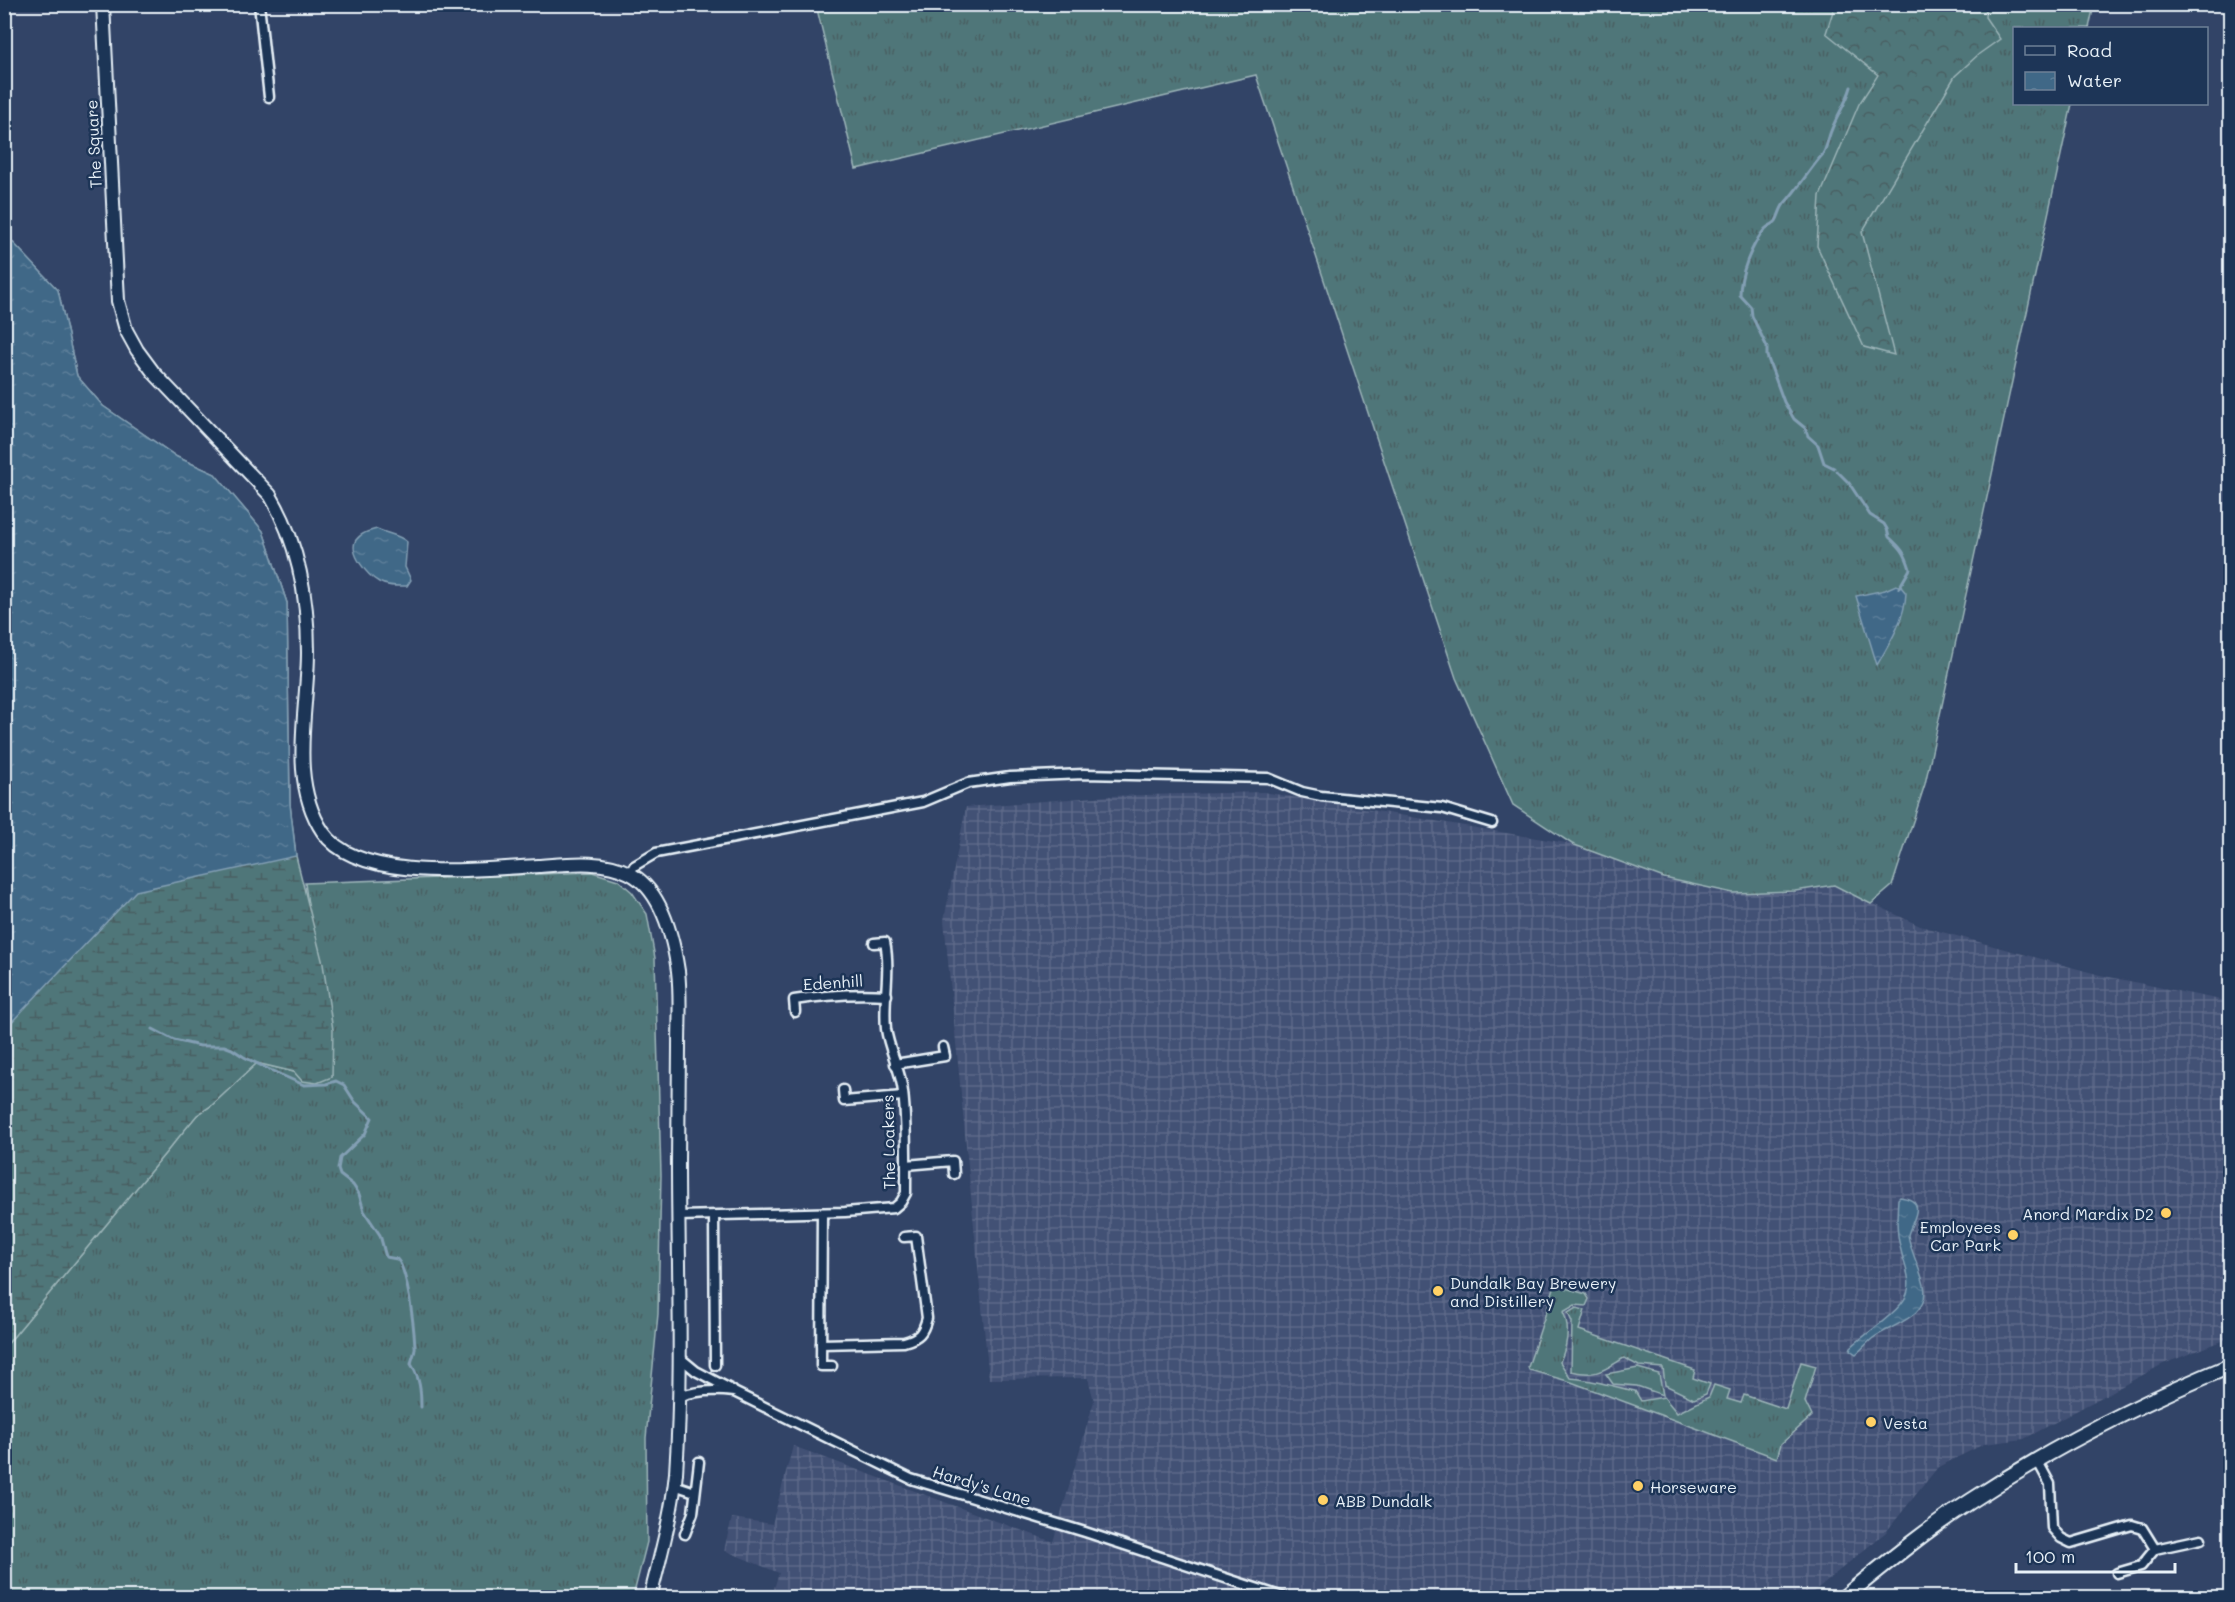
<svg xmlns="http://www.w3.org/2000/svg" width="2235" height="1602" font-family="Mali,sans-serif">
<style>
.industrial{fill:url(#industrial-grid)}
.grass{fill:url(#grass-tufts);stroke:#9cb4b8;stroke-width:1.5}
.forest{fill:url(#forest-crowns);stroke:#9cb4b8;stroke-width:1.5}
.wetland{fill:url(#wetland-marsh);stroke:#9cb4b8;stroke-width:1.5}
.water{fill:url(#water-ripples);stroke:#839fb4;stroke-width:1.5}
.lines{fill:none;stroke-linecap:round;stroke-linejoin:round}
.stream{stroke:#839fb4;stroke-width:3}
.street-casing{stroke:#e8f1f8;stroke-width:13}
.secondary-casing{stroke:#e8f1f8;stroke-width:16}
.primary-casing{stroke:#e8f1f8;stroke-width:18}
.street{stroke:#1d3557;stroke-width:8}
.secondary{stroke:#1d3557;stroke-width:12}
.primary{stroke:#1d3557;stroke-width:14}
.poi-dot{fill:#ffd166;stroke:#1d3557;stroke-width:2}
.labels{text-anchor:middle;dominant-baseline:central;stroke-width:5;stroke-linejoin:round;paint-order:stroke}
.street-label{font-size:16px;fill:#e8f1f8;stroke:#1d3557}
.poi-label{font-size:16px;fill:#e8f1f8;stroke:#1d3557;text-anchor:start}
</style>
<defs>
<pattern id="industrial-grid" width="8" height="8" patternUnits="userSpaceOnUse" patternTransform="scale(1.5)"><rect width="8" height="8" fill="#435175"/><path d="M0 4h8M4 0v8" fill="none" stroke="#5e6a89"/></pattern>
<pattern id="grass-tufts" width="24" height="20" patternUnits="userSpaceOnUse" patternTransform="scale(1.5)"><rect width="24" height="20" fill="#4f7679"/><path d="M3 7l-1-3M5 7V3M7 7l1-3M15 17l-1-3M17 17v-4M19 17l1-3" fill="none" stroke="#4a5f62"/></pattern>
<pattern id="forest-crowns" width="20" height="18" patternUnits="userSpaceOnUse" patternTransform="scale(1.5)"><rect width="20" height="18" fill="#4f7679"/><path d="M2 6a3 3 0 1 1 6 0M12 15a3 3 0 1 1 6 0" fill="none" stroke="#4a5f62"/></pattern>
<pattern id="wetland-marsh" width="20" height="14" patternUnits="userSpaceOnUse" patternTransform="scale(1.5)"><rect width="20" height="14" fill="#4f7679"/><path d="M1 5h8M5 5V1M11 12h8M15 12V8" fill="none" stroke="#4a5f62"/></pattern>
<pattern id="water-ripples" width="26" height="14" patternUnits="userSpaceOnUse" patternTransform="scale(1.5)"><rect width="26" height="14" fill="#406887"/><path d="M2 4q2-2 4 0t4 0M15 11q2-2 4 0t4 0" fill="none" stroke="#5c7e99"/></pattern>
</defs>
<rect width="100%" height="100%" fill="#324467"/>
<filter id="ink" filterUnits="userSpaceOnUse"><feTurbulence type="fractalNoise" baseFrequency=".0167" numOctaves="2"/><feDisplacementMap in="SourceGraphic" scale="12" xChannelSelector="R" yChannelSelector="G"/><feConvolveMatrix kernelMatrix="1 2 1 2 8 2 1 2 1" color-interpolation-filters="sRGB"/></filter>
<g filter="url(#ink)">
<polygon class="industrial" points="1263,792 1572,844 1664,878 1733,893 1795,891 1834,885 1920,926 2100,975 2230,1002 2230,1338 2163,1364 2024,1439 1984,1444 1938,1467 1886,1532 1807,1597 771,1598 779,1573 724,1550 732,1518 772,1524 793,1446 1053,1542 1094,1401 1088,1378 989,1379 944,920 966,807 1108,796"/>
<g class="grass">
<polygon points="816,5 2094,5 2089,28 2014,28 2014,104 2072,104 1925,784 1892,886 1871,904 1834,885 1795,891 1733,893 1664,878 1572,844 1513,805 1456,678 1256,75 856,169"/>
<polygon points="592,872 618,880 632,892 647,914 655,958 661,1175 658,1314 646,1438 647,1542 633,1597 5,1598 5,1347 197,1115 211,1106 257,1063 294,1072 332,1077 305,883"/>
<path d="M1555 1285 1586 1294 1589 1299 1586 1306 1575 1305 1563 1312C1571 1328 1567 1346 1560 1362L1570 1378C1593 1379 1613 1387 1635 1391L1641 1401 1664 1397 1677 1413 1709 1397 1714 1385 1730 1390 1727 1399 1741 1403 1744 1395 1786 1409 1801 1362 1816 1366 1805 1402 1812 1416 1781 1444 1777 1458 1571 1382 1529 1370 1528 1367Z"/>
<path d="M1576 1308 1585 1310 1579 1330 1695 1370 1693 1378 1710 1384 1706 1394 1694 1399 1665 1385 1663 1368 1639 1366 1624 1358C1602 1371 1597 1377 1571 1371L1572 1322 1568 1313Z"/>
<polygon points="1638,1368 1659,1374 1663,1395 1637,1386 1613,1384 1606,1374"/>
</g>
<polygon class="forest" points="1835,5 1986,5 1985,17 2000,39 1979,54 1955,76 1862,232 1894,355 1864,347 1817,246 1820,196 1859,104 1878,75 1826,33"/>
<polygon class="wetland" points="5,234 58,290 77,376 103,406 177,457 215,474 263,531 287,603 290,804 296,856 323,964 333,1030 332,1077 317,1083 302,1081 294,1072 257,1063 211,1106 197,1115 5,1347"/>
<g class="water">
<polygon points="5,234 58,290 77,376 103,406 177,457 215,474 263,531 287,603 290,804 296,856 136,891 5,1029"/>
<path d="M377 529C387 534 400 535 407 542L405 567 411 580 407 586C398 586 388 587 379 582 368 576 348 553 356 540 361 533 369 531 377 529Z"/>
<path d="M1896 585 1901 587 1906 593C1905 619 1890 643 1877 665L1856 596 1885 590Z"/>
<path d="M1900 1197C1929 1201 1912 1219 1908 1235 1911 1253 1920 1268 1924 1285 1931 1317 1893 1324 1873 1338 1867 1343 1862 1349 1856 1354L1850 1350 1851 1347C1867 1332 1887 1321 1901 1304 1917 1284 1904 1268 1900 1246 1896 1231 1897 1215 1898 1199Z"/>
</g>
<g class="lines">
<g class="stream">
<path d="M1834 468 1824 463 1818 445 1808 436 1805 428 1794 419 1784 402 1767 356V347L1752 316 1751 307 1740 295C1740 274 1751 246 1765 229 1768 226 1774 224 1776 221 1779 216 1780 209 1784 204 1798 189 1809 170 1823 154 1826 149 1827 143 1829 137 1834 119 1846 105 1851 87"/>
<path d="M1837 471 1849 483 1870 515 1884 524 1887 529 1889 537C1901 548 1905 552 1910 569L1899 588"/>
<path d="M153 1029 174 1040 200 1046H224L232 1049 244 1057 268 1069 304 1085 326 1084 336 1081 344 1085 355 1102 372 1118 365 1134 340 1158 338 1169 340 1175 353 1185 359 1194 364 1211 380 1235 386 1257 397 1259C408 1269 414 1329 415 1346 416 1352 412 1357 411 1364 420 1378 421 1391 421 1407"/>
</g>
<g class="street-casing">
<g id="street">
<polyline points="259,4 269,97"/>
<polyline points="630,873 634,866 656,853 923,802 968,783 1010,777 1084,774 1268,778 1302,792 1321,796 1442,808 1492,823"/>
<path d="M795 1012 794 1000C825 995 855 993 887 995"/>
<polyline points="895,1064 945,1056 943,1047"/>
<polyline points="843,1090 844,1101 903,1096"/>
<polyline points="906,1165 953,1161 954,1174"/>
<polyline points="822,1213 821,1366 832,1366"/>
<path d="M678 1216 845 1212 894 1208 901 1202 906 1193C906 1160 907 1125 903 1092 901 1070 889 1051 886 1029 883 1000 891 971 885 942L874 943"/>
<polyline points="714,1216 715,1365"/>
<path d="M821 1344 904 1342C919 1338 923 1333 927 1318L916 1236 904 1237"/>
<polyline points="679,1357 696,1371 732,1390"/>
<path d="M679 1397C696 1390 716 1390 734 1392L911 1479 1085 1532 1286 1598"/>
<polyline points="2037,1460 2050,1484 2052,1528 2061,1538 2071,1543 2132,1525 2142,1528 2155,1549"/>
<polyline points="674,1485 695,1492"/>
<polyline points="685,1534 693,1513 699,1462"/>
<polyline points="2117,1573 2141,1566 2155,1549 2201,1539"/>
</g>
</g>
<g class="secondary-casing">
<path id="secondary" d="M103 4 118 301 126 330 137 350 154 373 270 495C298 542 308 597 308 652 308 710 288 780 323 832 358 884 482 869 538 866 567 864 602 859 629 873 661 889 673 937 678 971 681 996 679 1022 679 1048 679 1086 678 1124 678 1162 678 1265 683 1370 676 1473 672 1515 660 1557 650 1598"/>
</g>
<g class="primary-casing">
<path id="primary" d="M1843 1598C1885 1564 1926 1530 1971 1501 2053 1447 2140 1403 2230 1366"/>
</g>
<use href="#street" class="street"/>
<use href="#secondary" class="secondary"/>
<use href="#primary" class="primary"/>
</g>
</g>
<g class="poi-dot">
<circle cx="2166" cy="1213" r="6"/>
<circle cx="2013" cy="1235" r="6"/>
<circle cx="1438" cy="1291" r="6"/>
<circle cx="1871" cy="1422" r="6"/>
<circle cx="1638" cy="1486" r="6"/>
<circle cx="1323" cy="1500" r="6"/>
</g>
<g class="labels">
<g class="street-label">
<text transform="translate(93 144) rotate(-93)">The Square</text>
<text transform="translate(833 982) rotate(-4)">Edenhill</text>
<text transform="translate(888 1142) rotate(-91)">The Loakers</text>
<text transform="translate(982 1485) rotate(17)">Hardy's Lane</text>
</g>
<g class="poi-label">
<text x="2154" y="1213" text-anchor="end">Anord Mardix D2</text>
<text x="2001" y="1226" text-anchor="end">Employees<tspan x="2001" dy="18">Car Park</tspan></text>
<text x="1450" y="1282">Dundalk Bay Brewery<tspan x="1450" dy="18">and Distillery</tspan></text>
<text x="1883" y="1422">Vesta</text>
<text x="1650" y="1486">Horseware</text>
<text x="1335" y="1500">ABB Dundalk</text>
</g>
</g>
<rect width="2235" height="1602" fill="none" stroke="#1d3557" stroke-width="24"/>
<rect x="12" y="12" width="2211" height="1578" fill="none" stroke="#e8f1f8" stroke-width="2" filter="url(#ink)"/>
<rect x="2013" y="27" width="195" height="78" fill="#1d3557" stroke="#6e8097" stroke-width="1.5"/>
<rect x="2025" y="46" width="30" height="9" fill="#1d3557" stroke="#6e8097" stroke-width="1.5"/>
<text x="2067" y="57" font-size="18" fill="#e8f1f8">Road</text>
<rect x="2025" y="72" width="30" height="18" fill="url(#water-ripples)" stroke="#6e8097" stroke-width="1.5"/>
<text x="2067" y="87" font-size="18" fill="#e8f1f8">Water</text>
<path d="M2016 1563v9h159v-9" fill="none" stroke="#e8f1f8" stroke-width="3"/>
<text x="2025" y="1563" font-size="18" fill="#e8f1f8" stroke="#1d3557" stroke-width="4.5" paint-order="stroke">100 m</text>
</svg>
